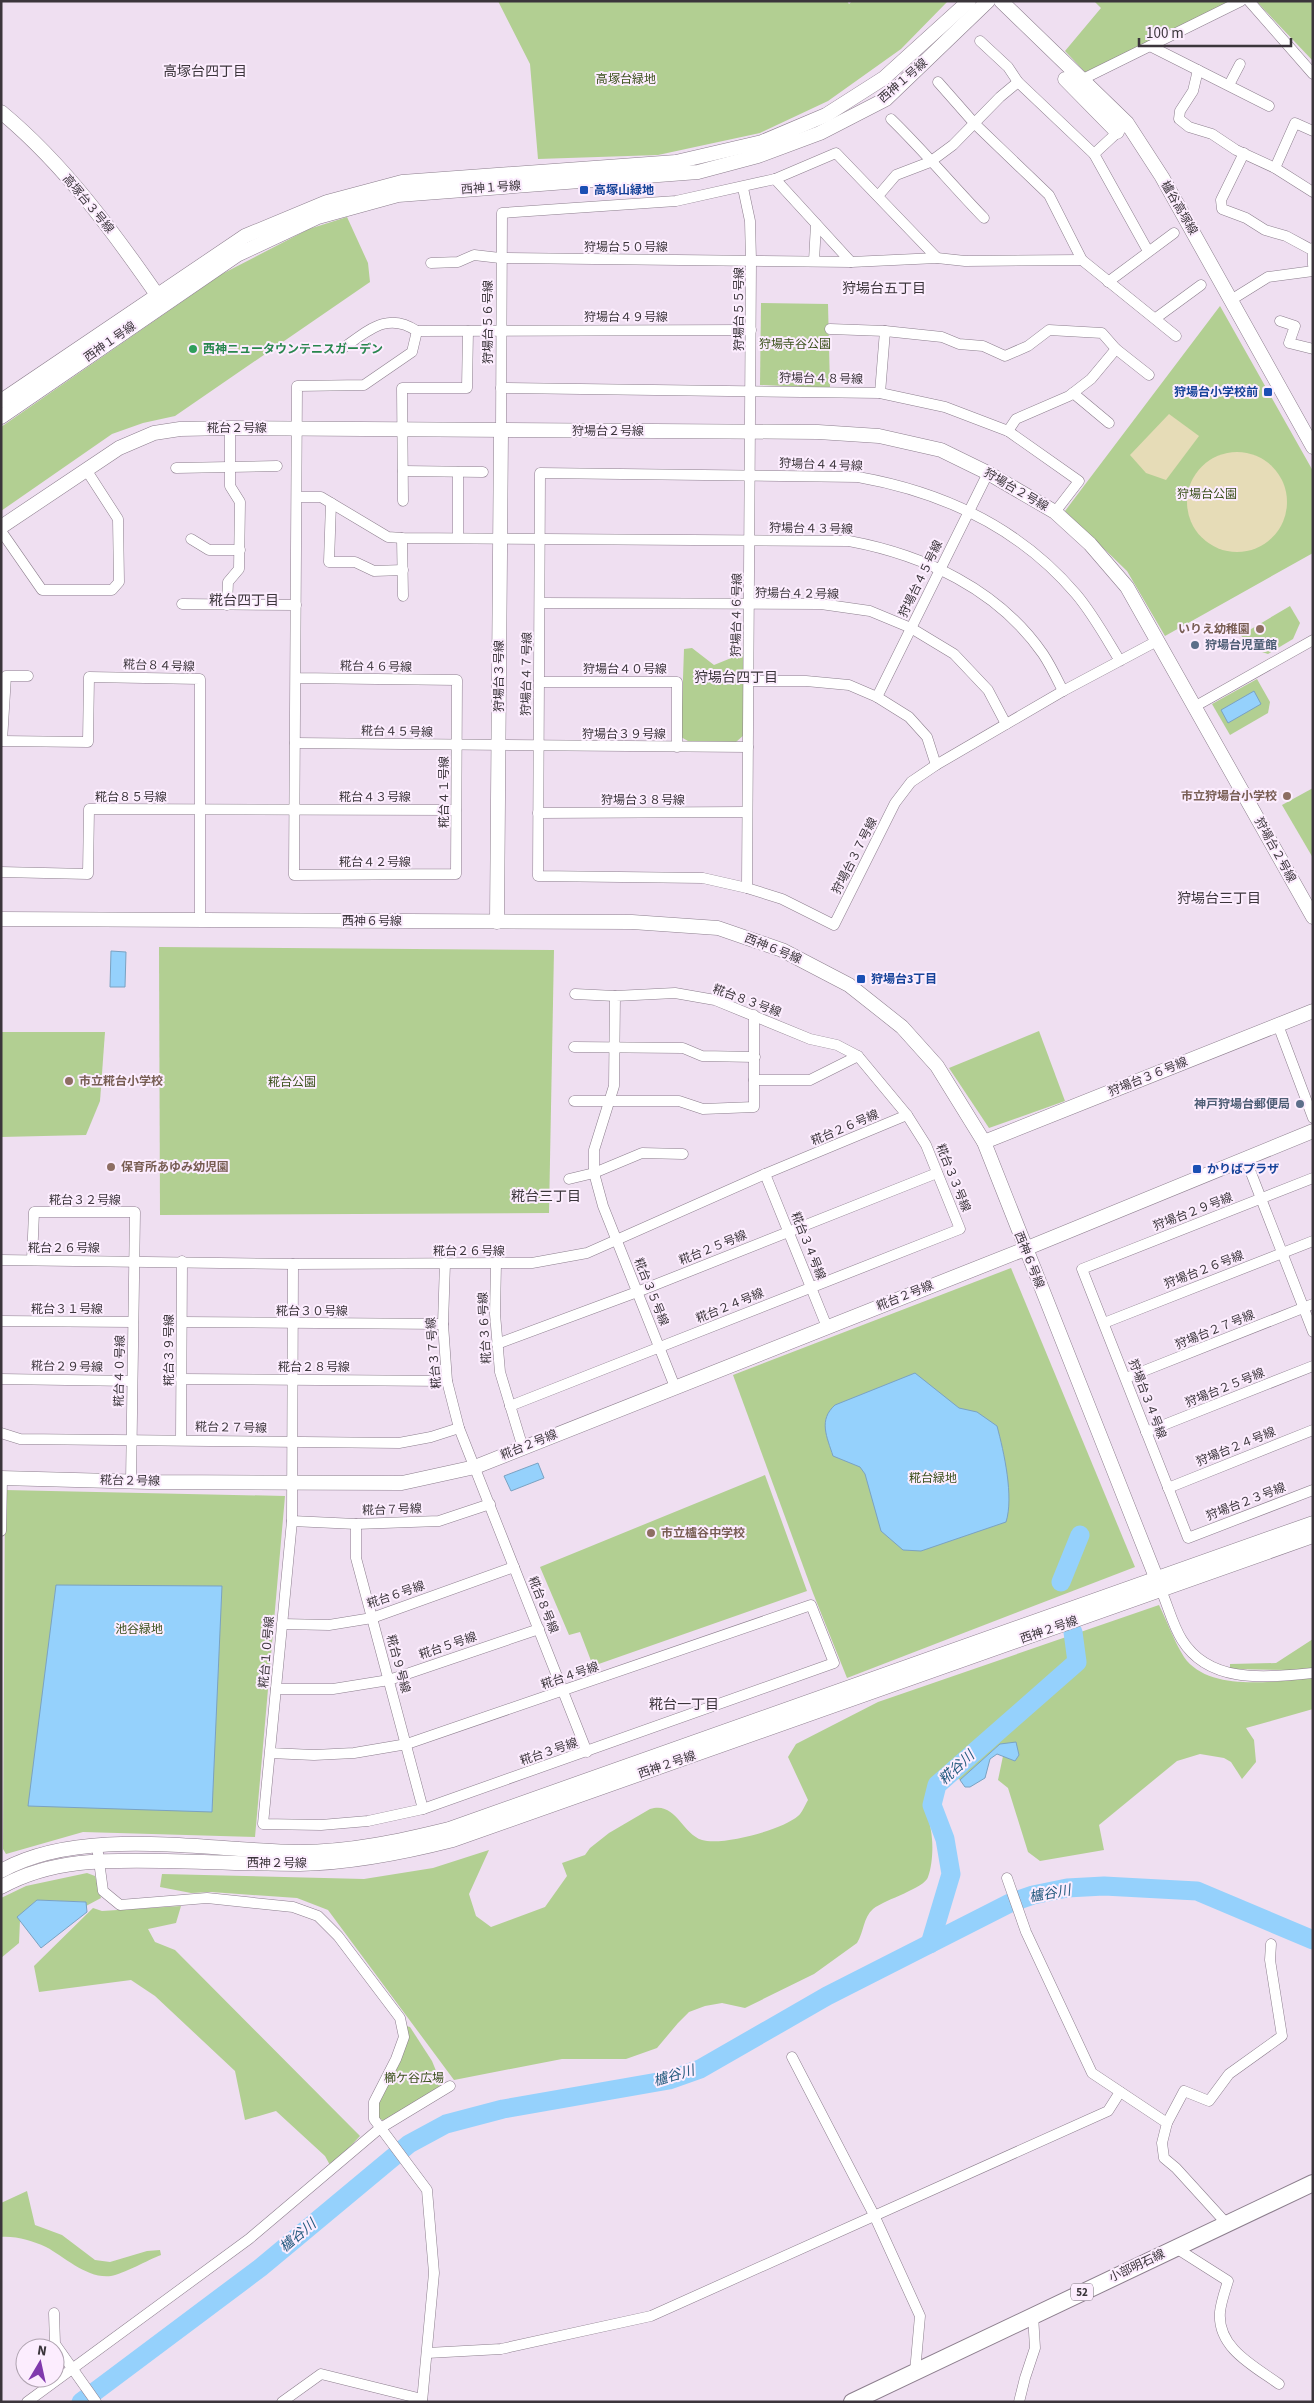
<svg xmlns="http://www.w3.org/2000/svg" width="1314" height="2403" font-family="'Source Sans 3','Noto Sans JP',sans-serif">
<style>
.green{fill:#b2cf92}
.sand{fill:#e6dcb7}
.water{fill:#95d1fc;stroke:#7aa2c2}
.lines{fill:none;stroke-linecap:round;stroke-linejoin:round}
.river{stroke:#95d1fc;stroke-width:19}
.street-casing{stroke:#8c7e8d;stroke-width:11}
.secondary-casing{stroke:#8c7e8d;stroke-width:15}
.primary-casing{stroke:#8c7e8d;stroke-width:18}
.street{stroke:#fff;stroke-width:10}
.secondary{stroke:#fff;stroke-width:14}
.primary{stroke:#fff;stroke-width:16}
.transit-dot{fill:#1a4fb4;stroke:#fcedfe;stroke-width:2}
.leisure-dot{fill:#2e9e5b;stroke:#fcedfe;stroke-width:2}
.education-dot{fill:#8d6e63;stroke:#fcedfe;stroke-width:2}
.service-dot{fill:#5c6f8a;stroke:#fcedfe;stroke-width:2}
.labels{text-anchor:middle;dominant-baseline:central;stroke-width:4;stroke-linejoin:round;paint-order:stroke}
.shield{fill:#fcedfe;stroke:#756c76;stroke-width:1}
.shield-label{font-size:11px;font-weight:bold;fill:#3b353b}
.park-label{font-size:12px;fill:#3a501b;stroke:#fcedfe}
.street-label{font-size:12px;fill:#3b353b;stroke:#fcedfe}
.transit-label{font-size:12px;font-weight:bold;fill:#164399;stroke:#fcedfe;text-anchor:start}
.leisure-label{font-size:12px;font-weight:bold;fill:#27864d;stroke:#fcedfe;text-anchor:start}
.education-label{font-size:12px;font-weight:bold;fill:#785e54;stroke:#fcedfe;text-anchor:start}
.service-label{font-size:12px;font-weight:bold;fill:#4e5e75;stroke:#fcedfe;text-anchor:start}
.neighbourhood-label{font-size:14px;fill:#3b353b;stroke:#fcedfe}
.water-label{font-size:14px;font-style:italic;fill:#245b7f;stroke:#fcedfe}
</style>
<rect width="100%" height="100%" fill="#efdff1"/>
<g class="green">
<polygon points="498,1 847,1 849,4 852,1 948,1 901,49 828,101 760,133 658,155 538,159 530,64"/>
<polygon points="1094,1 1231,1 1086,73 1065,51 1101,8"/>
<polygon points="1258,1 1313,1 1313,61 1258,3"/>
<polygon points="347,217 368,263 370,282 175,416 143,423 112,434 1,511 1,427 222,274 309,229"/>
<polygon points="761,303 828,304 830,388 760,385"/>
<polygon points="1220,306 1313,471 1313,553 1165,636 1127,571 1065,511"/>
<polygon points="1290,606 1300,623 1293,639 1268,654 1247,647 1241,635"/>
<polygon points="692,648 714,665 746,652 745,734 736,742 688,741 681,737 684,649"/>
<polygon points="1257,679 1270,702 1268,713 1230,735 1212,704"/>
<polygon points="1313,788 1313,858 1282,805"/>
<polygon points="159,947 554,950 549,1213 160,1215"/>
<polygon points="1039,1031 1065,1101 989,1128 949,1068"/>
<polygon points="1,1032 105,1032 100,1101 86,1135 1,1137"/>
<polygon points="1011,1268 1135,1567 847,1678 813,1593 733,1375"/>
<polygon points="765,1475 807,1591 593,1666 580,1632 569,1635 540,1567"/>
<polygon points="5,1490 285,1496 255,1837 83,1832 6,1854 3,1849"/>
<path d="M1159 1605C1167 1621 1174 1641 1184 1657 1209 1693 1276 1681 1313 1678V1709L1246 1728 1254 1740 1256 1762 1242 1779 1231 1762 1224 1758 1200 1754 1177 1761 1099 1825 1104 1850 1040 1861 1028 1852 1008 1788 998 1780 1003 1756 1015 1761 1000 1744 960 1780 948 1772C912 1793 930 1809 932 1839 933 1850 932 1867 928 1877 925 1888 886 1899 873 1909 863 1918 864 1932 857 1943L814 1974 745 2008 722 2003 705 2006 689 2012 678 2023 657 2048 626 2059H562L454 2080 328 1910 297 1898 211 1892 191 1893 160 1887 162 1874 364 1879 433 1868 489 1850 469 1894 476 1916 491 1927 545 1907 567 1876 562 1863 585 1855 590 1848 609 1833 650 1809C676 1801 681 1833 702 1840 722 1846 782 1830 798 1816 802 1813 805 1805 808 1800L788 1757 796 1744 878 1702Z"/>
<polygon points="1313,1639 1313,1668 1291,1670 1230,1669 1230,1664 1276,1663"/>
<polygon points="87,1873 95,1876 101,1898 86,1906 86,1902 37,1900 18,1917 20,1920 19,1943 1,1958 1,1898 26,1886"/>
<polygon points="181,1906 176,1923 148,1929 155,1942 175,1950 360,2136 331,2167 325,2156 276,2111 245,2120 235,2071 155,1996 131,1980 39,1992 34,1966 93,1908 102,1911"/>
<polygon points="406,2026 410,2027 432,2061 443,2088 384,2121 379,2118 379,2101"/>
<path d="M27 2191 35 2225 62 2235 95 2260 110 2262 147 2251 160 2250 161 2255C148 2260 123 2274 111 2276 87 2279 65 2257 46 2247 32 2241 17 2236 1 2237V2203Z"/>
</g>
<g class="sand">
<polygon points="1169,414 1199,436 1166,480 1146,473 1130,455"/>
<circle cx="1237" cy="502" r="50"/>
</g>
<g class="water">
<polygon points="1254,691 1261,704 1228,723 1221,710"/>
<polygon points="111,951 126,952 125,987 110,987"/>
<path d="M915 1373 959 1408 977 1412 997 1426C1004 1452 1014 1497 1006 1522L921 1551 903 1550 881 1531 865 1474 860 1467 833 1456C827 1437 818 1420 835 1405Z"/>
<polygon points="538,1463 544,1478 511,1491 504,1476"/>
<polygon points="56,1585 222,1586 212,1812 28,1806"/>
<polygon points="1016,1742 1019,1755 1015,1761 997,1754 990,1759 985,1778 970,1787 965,1787 960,1780 1000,1744"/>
<polygon points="37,1900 86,1902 87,1912 41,1948 17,1917"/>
</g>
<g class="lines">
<g class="river">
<polyline points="1061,1582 1080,1535"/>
<polyline points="930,1944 951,1874 945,1839 932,1805 937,1785 1077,1662 1073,1632"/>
<polyline points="81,2402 260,2268 409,2144 446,2124 503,2109 669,2080 700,2069 827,1996 1010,1903 1033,1895 1067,1888 1104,1886 1197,1891 1313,1940"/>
</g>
<g class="street-casing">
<g id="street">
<polyline points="1249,1 1313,74"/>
<polyline points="980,41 1008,67 1018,82 1094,154 1148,251"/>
<polyline points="1150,46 1269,106"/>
<polyline points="1198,70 1193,91 1180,111 1179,119 1189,127 1212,134 1236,150 1275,168 1313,192"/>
<polyline points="1083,79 1241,1"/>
<polyline points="938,82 975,124 1049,195 1082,260 1176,336"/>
<polyline points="1229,85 1240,64"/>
<path d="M891 119C924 151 953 186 984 218"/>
<polyline points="1244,153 1221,200 1222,209 1246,218 1265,230 1286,236 1312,250"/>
<polyline points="1094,154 1121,129"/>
<polyline points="1275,168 1295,123 1313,131"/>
<polyline points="775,179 851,262"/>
<polyline points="743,188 750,221 751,260 747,888"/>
<polyline points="878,196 896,175 930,162 953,145 1000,97 1018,82"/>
<polyline points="1313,248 1313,265"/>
<polyline points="814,261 816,224"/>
<polyline points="431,263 458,262 474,255 500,258 851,262 937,258 965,261 1082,260"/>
<polyline points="1108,282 1174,233"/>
<polyline points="1231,300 1268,277 1313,271"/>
<polyline points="1156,318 1201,285"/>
<polyline points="1280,321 1295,326 1289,343 1313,349"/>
<polyline points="830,329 885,331 942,337 959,344 983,346 1005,356 1028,346 1049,330 1102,333 1116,349 1149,375"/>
<path d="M343 348C368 331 387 311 417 331"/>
<polyline points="501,388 880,393 945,407 1008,431 1079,481 1055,512"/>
<polyline points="880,393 885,331"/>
<polyline points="1073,393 1109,423"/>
<polyline points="501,431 502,213 676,201 775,179 836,153 937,258"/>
<polyline points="1008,431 1016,419 1069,396 1091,379 1116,349"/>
<polyline points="176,468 277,466"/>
<polyline points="403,471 483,472"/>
<path d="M297 497H321L388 537 402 538 849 541C924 555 998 589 1043 654 1051 666 1057 679 1063 691"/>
<polyline points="403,501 402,388 467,388 468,331"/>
<polyline points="331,503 329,562 355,562 374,571 403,570"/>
<polyline points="1,531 42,590 112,590 119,582 118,519 87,471"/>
<polyline points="458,537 458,472"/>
<polyline points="402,538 403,596"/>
<polyline points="191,539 209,550 240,550"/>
<polyline points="540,603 821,604 870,611 911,628 954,654 988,690 1006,724"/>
<polyline points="182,604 296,605"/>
<polyline points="227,605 228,582 239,569 240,502 230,486 230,428"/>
<path d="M1120 661C1106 638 1093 614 1076 594 1019 527 943 492 858 477L540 473 538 876 703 878 747 888 782 899 834 925 895 803 911 782 936 765 1063 691 1157 641"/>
<polyline points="296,678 457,680 456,874 294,875 297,386 364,385 412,352 417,331 751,330"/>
<polyline points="749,681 806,681 849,685 877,697 909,717 927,737 936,765"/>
<polyline points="539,682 677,682 677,747"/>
<polyline points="877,697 988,473"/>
<polyline points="1194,707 1313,640"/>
<polyline points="1,741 88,742 89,677 200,679 200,920"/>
<polyline points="2,741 6,676 28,676"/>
<polyline points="295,743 748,747"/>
<polyline points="538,813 747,812"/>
<polyline points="1,872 88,874 89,809 456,810"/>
<polyline points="575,994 615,996"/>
<polyline points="1278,1025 1313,1118"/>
<polyline points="574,1047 683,1048 702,1056 755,1057"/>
<polyline points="754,1080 810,1080 858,1056"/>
<polyline points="574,1101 679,1101 703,1109 754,1107 754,1015"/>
<polyline points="1246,1160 1313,1332"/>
<polyline points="765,1174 827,1327"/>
<polyline points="1313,1178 1082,1269 1188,1538 1313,1490"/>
<polyline points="569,1179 594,1173 642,1153 683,1154"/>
<polyline points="1,1260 293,1264 532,1263 587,1253 765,1174 907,1115"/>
<polyline points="32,1260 34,1212 135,1212 131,1482"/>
<polyline points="445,1263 443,1324 447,1381 459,1428 587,1752"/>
<polyline points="496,1263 495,1314 500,1372 523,1448"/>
<polyline points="1,1321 133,1322"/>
<polyline points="182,1322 443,1324"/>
<polyline points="1104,1323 1313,1241"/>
<polyline points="497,1344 637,1292 937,1173"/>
<polyline points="1126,1378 1313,1304"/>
<polyline points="1,1379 132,1381"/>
<polyline points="181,1379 447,1381"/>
<polyline points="510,1406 960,1229 926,1145 907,1115 858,1056 837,1045 810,1039 715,1000 675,993 615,996 614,1086 594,1150 594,1173 603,1206 675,1387"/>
<polyline points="1146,1432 1313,1366"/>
<polyline points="1,1433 20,1439 399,1443 431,1437 459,1428"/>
<polyline points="181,1440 182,1261"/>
<polyline points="1168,1488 1313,1430"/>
<polyline points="292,1521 356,1524 439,1521 490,1504"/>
<polyline points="356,1524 356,1558 423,1809"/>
<polyline points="1,1531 2,1479"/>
<path d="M1161 1590C1168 1606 1173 1626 1182 1640 1210 1685 1267 1677 1313 1673"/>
<polyline points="282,1624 329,1625 372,1618 514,1567"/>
<polyline points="276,1689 333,1689 389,1680 539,1629"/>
<polyline points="270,1753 314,1755 354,1753 407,1744 811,1605 834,1663 423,1809 368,1821 321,1825 263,1824 292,1521 293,1264"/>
<polyline points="97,1846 103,1891 120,1905 207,1898 293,1907 318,1916 338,1936 400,2018 404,2037 396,2059 374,2102 374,2119 427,2190 434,2273 422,2402"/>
<polyline points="1007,1878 1026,1932 1092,2073 1167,2123 1162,2143 1164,2158 1176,2168 1227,2224"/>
<polyline points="792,2057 874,2215 920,2316 915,2372"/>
<polyline points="1167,2123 1184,2091 1209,2101 1229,2074 1282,2036 1270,1960 1271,1944"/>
<path d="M1176 2248 1228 2281C1225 2291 1221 2302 1220 2312 1217 2348 1254 2366 1279 2384"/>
<polyline points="54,2313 55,2344 96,2402"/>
<polyline points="427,2353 501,2349 651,2316 1108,2111 1120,2092"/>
<polyline points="27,2402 249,2239 379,2129 450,2086"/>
<polyline points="282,2402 321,2374 422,2399"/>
<polyline points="1019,2402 1025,2378 1035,2348 1033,2315"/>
</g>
</g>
<g class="secondary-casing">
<g id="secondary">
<polyline points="1001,1 1127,123 1162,177 1313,447"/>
<polyline points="1065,79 1117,132"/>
<path d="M1 112C65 165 115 234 162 302"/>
<polyline points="1,401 245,236 327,202 402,182 676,162 762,142 826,115 884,78 969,1"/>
<polyline points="1,417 237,255 318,217 398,195 698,172 758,156 820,133 886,99 988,1"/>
<polyline points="1,527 119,448 154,433 180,429 230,428 818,432 879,436 941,450 988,473 1055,512 1090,544 1127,587 1313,917"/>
<polyline points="1,919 632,922 718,928 782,950 849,985 902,1027 937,1066 984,1142 1161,1590"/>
<polyline points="497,922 501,431"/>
<polyline points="984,1142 1313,1011"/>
<polyline points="1,1478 149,1482 402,1483 475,1467 1025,1249 1313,1131"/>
<path d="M1 1871C82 1825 209 1851 300 1852 351 1852 400 1841 449 1829L1313 1523"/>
<path d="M1 1887C53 1858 110 1860 167 1861 211 1862 255 1864 300 1864 352 1863 402 1853 453 1840L1313 1536"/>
</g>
</g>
<g class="primary-casing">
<polyline id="primary" points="852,2402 1313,2183"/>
</g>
<use href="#street" class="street"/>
<use href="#secondary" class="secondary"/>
<use href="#primary" class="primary"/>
</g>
<g class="transit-dot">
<rect x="579" y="185" width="10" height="10" rx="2.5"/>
<rect x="1263" y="387" width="10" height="10" rx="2.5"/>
<rect x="856" y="974" width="10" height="10" rx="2.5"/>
<rect x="1192" y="1164" width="10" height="10" rx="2.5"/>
</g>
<circle class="leisure-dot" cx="193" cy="349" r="5"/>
<g class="education-dot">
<circle cx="1260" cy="629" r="5"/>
<circle cx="1287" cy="796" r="5"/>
<circle cx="69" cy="1081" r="5"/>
<circle cx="111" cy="1167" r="5"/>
<circle cx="651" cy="1533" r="5"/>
</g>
<g class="service-dot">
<circle cx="1195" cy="645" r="5"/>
<circle cx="1300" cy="1104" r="5"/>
</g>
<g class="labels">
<rect class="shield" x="1071" y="2283.5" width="22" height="17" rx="4"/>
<g class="shield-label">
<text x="1082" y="2292">52</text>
</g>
<g class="park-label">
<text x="626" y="79">高塚台緑地</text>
<text x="795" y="344">狩場寺谷公園</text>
<text x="1207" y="494">狩場台公園</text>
<text x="292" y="1082">糀台公園</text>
<text x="933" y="1478">糀台緑地</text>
<text x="139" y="1629">池谷緑地</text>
<text x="414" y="2078">櫛ケ谷広場</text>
</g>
<g class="street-label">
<text transform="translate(903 81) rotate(-41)">西神１号線</text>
<text transform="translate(491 188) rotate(-4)">西神１号線</text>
<text transform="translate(88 204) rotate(50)">高塚台３号線</text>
<text transform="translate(1179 208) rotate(60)">櫨谷高塚線</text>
<text x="626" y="247">狩場台５０号線</text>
<text transform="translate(739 309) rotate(-90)">狩場台５５号線</text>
<text x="626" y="317">狩場台４９号線</text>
<text transform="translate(488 322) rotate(-90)">狩場台５６号線</text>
<text transform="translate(110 342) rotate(-35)">西神１号線</text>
<text transform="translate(821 379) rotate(1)">狩場台４８号線</text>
<text x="237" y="428">糀台２号線</text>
<text x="608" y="431">狩場台２号線</text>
<text transform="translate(821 465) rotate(2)">狩場台４４号線</text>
<text transform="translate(1016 490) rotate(30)">狩場台２号線</text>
<text transform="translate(811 529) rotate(1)">狩場台４３号線</text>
<text transform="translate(921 579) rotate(-64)">狩場台４５号線</text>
<text transform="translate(797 594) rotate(1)">狩場台４２号線</text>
<text transform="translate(737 615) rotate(-89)">狩場台４６号線</text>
<text transform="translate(159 666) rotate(2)">糀台８４号線</text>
<text transform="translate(376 667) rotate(1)">糀台４６号線</text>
<text x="625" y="669">狩場台４０号線</text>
<text transform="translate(527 674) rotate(-89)">狩場台４７号線</text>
<text transform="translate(499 676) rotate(-90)">狩場台３号線</text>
<text transform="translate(397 732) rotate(1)">糀台４５号線</text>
<text x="624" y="734">狩場台３９号線</text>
<text transform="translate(444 792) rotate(-90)">糀台４１号線</text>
<text x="131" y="797">糀台８５号線</text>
<text x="375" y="797">糀台４３号線</text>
<text x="643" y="800">狩場台３８号線</text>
<text transform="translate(1275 850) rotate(61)">狩場台２号線</text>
<text transform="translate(855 856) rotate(-63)">狩場台３７号線</text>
<text x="375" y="862">糀台４２号線</text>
<text x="372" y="921">西神６号線</text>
<text transform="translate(773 949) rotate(22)">西神６号線</text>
<text transform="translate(747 1001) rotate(20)">糀台８３号線</text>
<text transform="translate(1148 1077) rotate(-22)">狩場台３６号線</text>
<text transform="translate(845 1128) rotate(-23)">糀台２６号線</text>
<text transform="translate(953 1178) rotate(68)">糀台３３号線</text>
<text x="85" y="1200">糀台３２号線</text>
<text transform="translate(1193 1212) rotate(-21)">狩場台２９号線</text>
<text transform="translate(808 1246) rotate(68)">糀台３４号線</text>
<text x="64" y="1248">糀台２６号線</text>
<text transform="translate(713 1248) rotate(-22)">糀台２５号線</text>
<text x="469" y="1251">糀台２６号線</text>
<text transform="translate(1029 1260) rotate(68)">西神６号線</text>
<text transform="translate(1204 1270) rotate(-21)">狩場台２６号線</text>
<text transform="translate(651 1292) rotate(68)">糀台３５号線</text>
<text transform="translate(905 1296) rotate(-22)">糀台２号線</text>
<text transform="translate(730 1306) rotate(-22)">糀台２４号線</text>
<text x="67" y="1309">糀台３１号線</text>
<text x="312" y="1311">糀台３０号線</text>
<text transform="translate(485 1328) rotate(-93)">糀台３６号線</text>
<text transform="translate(1215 1330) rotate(-22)">狩場台２７号線</text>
<text transform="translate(169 1350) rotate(-90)">糀台３９号線</text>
<text transform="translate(434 1353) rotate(-95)">糀台３７号線</text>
<text transform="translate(67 1367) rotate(1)">糀台２９号線</text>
<text x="314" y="1367">糀台２８号線</text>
<text transform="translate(120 1371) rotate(-89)">糀台４０号線</text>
<text transform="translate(1225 1388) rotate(-22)">狩場台２５号線</text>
<text transform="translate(1147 1399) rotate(69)">狩場台３４号線</text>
<text transform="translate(231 1428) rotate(1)">糀台２７号線</text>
<text transform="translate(529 1445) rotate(-22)">糀台２号線</text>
<text transform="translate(1236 1447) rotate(-22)">狩場台２４号線</text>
<text transform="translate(130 1481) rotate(1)">糀台２号線</text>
<text transform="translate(1246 1502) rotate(-21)">狩場台２３号線</text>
<text transform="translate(392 1510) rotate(-2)">糀台７号線</text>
<text transform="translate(396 1595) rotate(-19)">糀台６号線</text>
<text transform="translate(543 1605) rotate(68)">糀台８号線</text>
<text transform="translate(1049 1630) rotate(-19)">西神２号線</text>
<text transform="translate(448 1646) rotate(-19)">糀台５号線</text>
<text transform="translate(267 1652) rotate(-85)">糀台１０号線</text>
<text transform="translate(398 1664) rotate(75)">糀台９号線</text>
<text transform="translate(570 1676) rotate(-19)">糀台４号線</text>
<text transform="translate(549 1752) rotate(-19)">糀台３号線</text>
<text transform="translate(667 1765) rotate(-19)">西神２号線</text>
<text x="277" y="1863">西神２号線</text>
<text transform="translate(1137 2266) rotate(-25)">小部明石線</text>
</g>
<g class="transit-label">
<text x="594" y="190">高塚山緑地</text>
<text x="1258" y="392" text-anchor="end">狩場台小学校前</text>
<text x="871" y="979">狩場台3丁目</text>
<text x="1207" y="1169">かりばプラザ</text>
</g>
<g class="leisure-label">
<text x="203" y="349">西神ニュータウンテニスガーデン</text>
</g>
<g class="education-label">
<text x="1250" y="629" text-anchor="end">いりえ幼稚園</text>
<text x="1277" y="796" text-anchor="end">市立狩場台小学校</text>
<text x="79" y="1081">市立糀台小学校</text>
<text x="121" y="1167">保育所あゆみ幼児園</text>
<text x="661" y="1533">市立櫨谷中学校</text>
</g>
<g class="service-label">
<text x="1205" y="645">狩場台児童館</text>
<text x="1290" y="1104" text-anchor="end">神戸狩場台郵便局</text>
</g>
<g class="neighbourhood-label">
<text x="205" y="72">高塚台四丁目</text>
<text x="884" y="289">狩場台五丁目</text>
<text x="244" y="601">糀台四丁目</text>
<text x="736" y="678">狩場台四丁目</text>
<text x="1219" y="899">狩場台三丁目</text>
<text x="546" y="1197">糀台三丁目</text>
<text x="684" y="1705">糀台一丁目</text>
</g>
<g class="water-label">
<text transform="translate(957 1768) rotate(-43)">糀谷川</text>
<text transform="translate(1050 1894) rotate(-10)">櫨谷川</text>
<text transform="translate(674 2076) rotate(-16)">櫨谷川</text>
<text transform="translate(298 2236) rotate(-40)">櫨谷川</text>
</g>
</g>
<rect width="1314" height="2403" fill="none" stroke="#3b353b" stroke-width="5"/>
<g transform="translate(40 2363) rotate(9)"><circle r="24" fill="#fcedfe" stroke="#afa3b0"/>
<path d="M0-4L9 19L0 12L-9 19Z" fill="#803aad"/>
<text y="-8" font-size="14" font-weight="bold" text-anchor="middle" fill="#3b353b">N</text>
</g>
<path d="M1139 38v8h152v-8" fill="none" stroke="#3b353b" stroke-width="2.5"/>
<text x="1146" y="38" font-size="15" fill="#3b353b" stroke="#fcedfe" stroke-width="4" paint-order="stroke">100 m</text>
</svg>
